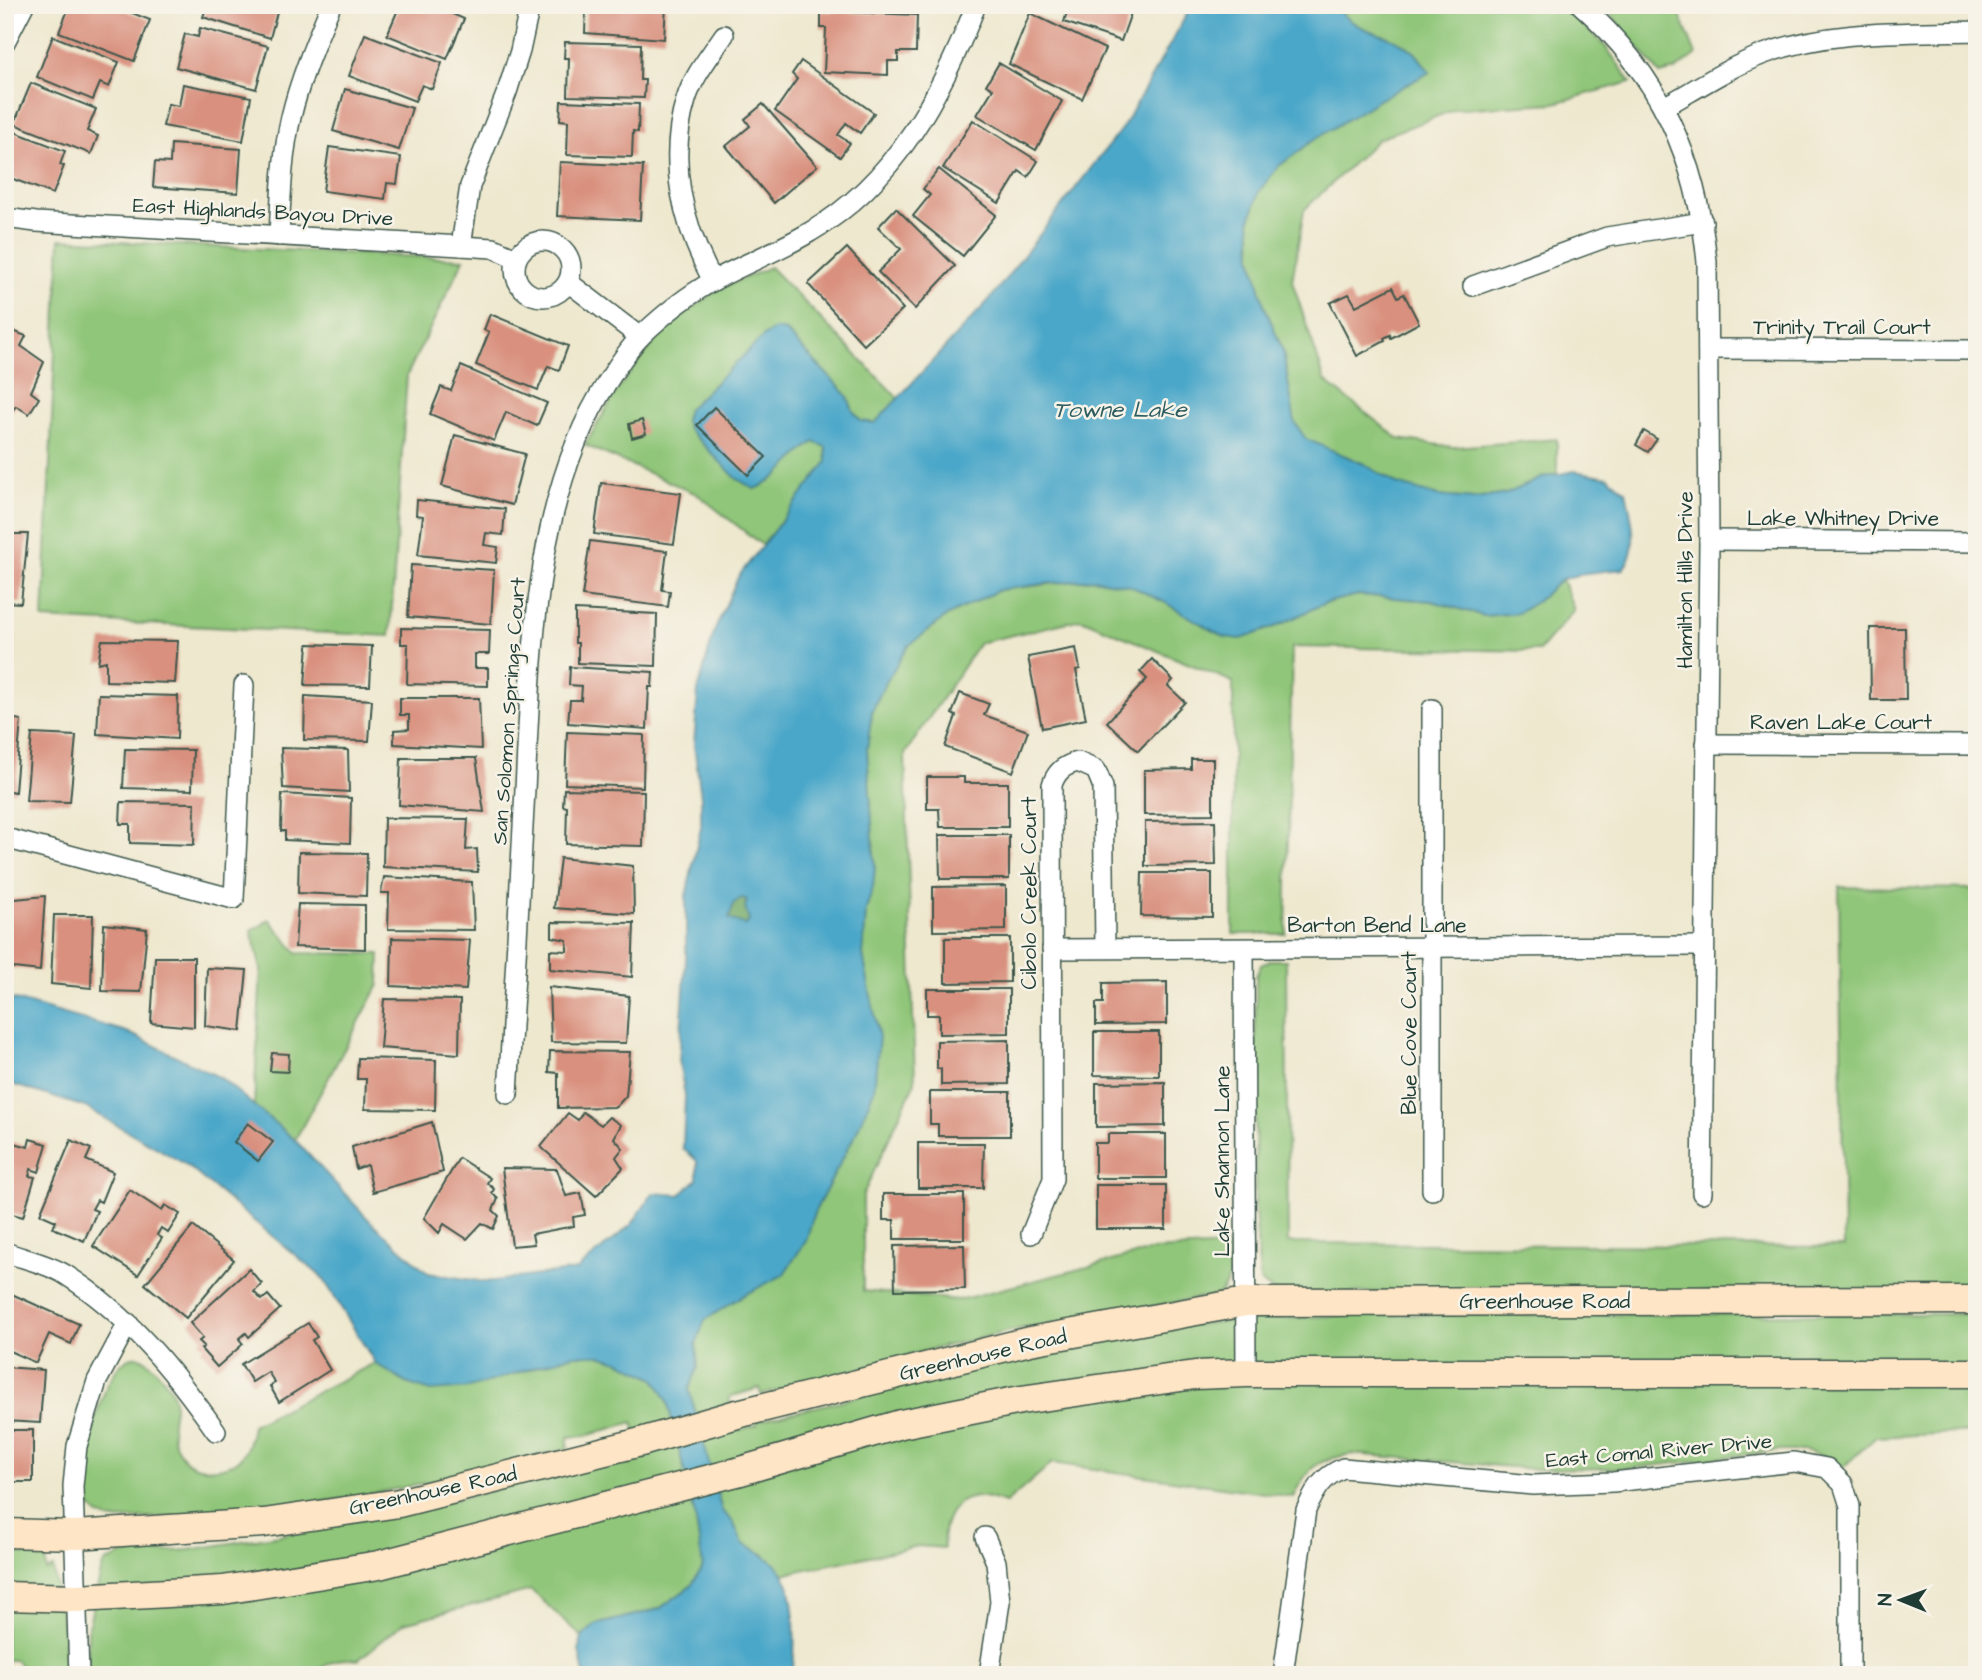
<svg xmlns="http://www.w3.org/2000/svg" width="1982" height="1680" font-family="'Architects Daughter',sans-serif">
<style>
.green{fill:#90c679;stroke:#588256;stroke-width:2}
.forest{fill:#74ab69;stroke:#4a744e;stroke-width:2}
.water{fill:#4ba7c9;stroke:#35727e;stroke-width:2;fill-rule:evenodd}
.building{fill:#d9907e}
.lines{fill:none;stroke-linecap:round;stroke-linejoin:round}
.street-casing{stroke:#3e574b;stroke-width:22}
.secondary-casing{stroke:#3e574b;stroke-width:31}
.street{stroke:#fff;stroke-width:19}
.secondary{stroke:#fde5c5;stroke-width:28}
.labels{text-anchor:middle;dominant-baseline:central;stroke-width:5;stroke-linejoin:round;paint-order:stroke}
.street-label{font-size:21px;fill:#1f3d34;stroke:#f7f3e8}
.water-label{font-size:23px;font-style:italic;fill:#2c5d61;stroke:#f7f3e8}
</style>
<rect width="100%" height="100%" fill="#f7f3e8"/>
<filter id="ink" filterUnits="userSpaceOnUse"><feTurbulence type="fractalNoise" baseFrequency=".0143" numOctaves="2"/><feDisplacementMap in="SourceGraphic" scale="14" xChannelSelector="R" yChannelSelector="G"/><feConvolveMatrix kernelMatrix="1 2 1 2 8 2 1 2 1" color-interpolation-filters="sRGB"/></filter>
<filter id="wash" filterUnits="userSpaceOnUse"><feTurbulence type="fractalNoise" baseFrequency=".00686" numOctaves="4" result="noise"/><feDisplacementMap in="SourceGraphic" scale="28" xChannelSelector="R" yChannelSelector="G"/><feGaussianBlur stdDeviation="1.57" result="paint"/><feColorMatrix in="noise" values="0 0 0 0 0 0 0 0 0 0 0 0 0 0 0 0 0 1.4 0 .05"/><feComposite in="paint" operator="in"/></filter>
<g filter="url(#wash)">
<rect width="100%" height="100%" fill="#eee8cf"/>
<g class="green">
<path d="M1334 5H1563L1605 46 1631 82 1555 103 1456 109 1378 139 1304 210 1292 281 1325 381 1399 439 1453 447 1557 439V474L1544 477 1506 494 1475 499 1438 496 1397 484 1364 464 1305 439 1295 423 1283 351 1264 305 1252 257 1250 220 1259 191 1279 166 1315 139 1380 99 1429 72C1424 65 1419 55 1412 50 1385 29 1360 37 1334 5Z"/>
<polygon points="1603,5 1676,5 1696,55 1675,70 1660,74"/>
<polygon points="60,239 464,259 407,375 390,636 43,619"/>
<path d="M770 267 899 399 875 423 861 421 853 411 847 395 786 331 775 329 765 335 688 409 685 420 688 429 736 478 754 489C778 482 793 456 814 441L826 447 827 462 822 472 762 545 697 494 585 445 618 389 660 333 717 290Z"/>
<path d="M1093 579 1131 586 1241 639 1277 626 1325 603 1358 595 1432 601 1484 616 1518 613 1536 602 1562 579 1574 610 1539 651 1292 647 1286 934H1233V682L1081 619 979 643 905 754 915 1082 863 1195V1291L959 1300 1154 1250 1227 1246C1229 1268 1234 1278 1218 1295L1019 1329 929 1350 761 1395 759 1388 729 1397 738 1430 757 1425V1421L1092 1340 1217 1322 1348 1315 1977 1314V1432L1876 1437 1842 1468 1823 1456 1804 1451H1776L1634 1468 1536 1469 1352 1454C1317 1461 1309 1464 1293 1497L1052 1463 1006 1503C999 1501 991 1498 983 1497 953 1495 941 1522 944 1548L918 1546 783 1574 764 1554 743 1544 733 1522 722 1511 689 1389 698 1367 696 1344 700 1331 705 1320 742 1296 806 1241 814 1213 856 1133 868 985 863 955 866 910 873 887 875 867 867 749 872 711 884 686 909 645 948 615 999 590Z"/>
<polygon points="1839,887 1977,889 1977,1290 1275,1293 1260,1281 1255,1210 1256,976 1261,965 1271,960 1286,960 1288,1243 1844,1247"/>
<polygon points="269,919 297,953 380,954 379,985 295,1140 254,1106 261,969 251,930 261,926"/>
<path d="M573 1355H600L621 1362 655 1379 667 1400 695 1515 703 1566 691 1586 659 1609 595 1625 582 1637 531 1590 404 1623 358 1660C338 1657 328 1661 313 1675H88V1628L102 1568 106 1562 123 1554 189 1550 280 1535 441 1503 642 1454 633 1422 585 1436 568 1437V1448C490 1468 413 1488 334 1500 260 1511 186 1516 112 1520 102 1517 96 1515 90 1506 75 1482 102 1352 138 1357 149 1358 170 1385 173 1395 177 1406 171 1416 172 1427 172 1443 182 1464 199 1467 212 1469 223 1469 235 1462 248 1455 250 1438 252 1425L375 1363 406 1383 469 1388Z"/>
<polygon points="5,1554 37,1554 46,1557 46,1571 53,1568 64,1631 65,1675 29,1675 15,1660 5,1660"/>
</g>
<polygon class="forest" points="742,898 747,901 745,907 749,921 746,925 729,919 733,903"/>
<path class="water" d="M1192 5H1334C1360 37 1385 29 1412 50 1419 56 1424 65 1430 72L1380 99 1315 139 1279 166 1259 191 1250 220 1252 257 1264 305 1283 351 1295 423 1306 439 1364 464 1397 484 1438 496 1475 499 1506 494 1544 477 1575 471 1608 477 1626 491C1631 516 1641 548 1623 569L1586 573 1562 579 1536 602 1518 613 1484 616 1432 601 1358 595 1325 603 1277 626 1241 639 1224 637 1162 601 1131 586 1093 579 1044 584 999 590 948 615 908 646 884 685 872 711 867 749 875 867 873 887 866 910 863 955 879 1037 874 1090 856 1133 814 1213 806 1241 783 1275 742 1296 705 1320 696 1344 698 1367 689 1389 722 1511 733 1522 743 1544C783 1563 791 1576 794 1620 795 1639 795 1656 792 1675H584L579 1650 582 1637 595 1625 659 1609 691 1586 703 1566 695 1515 667 1400 655 1379 621 1362 600 1355H573L469 1388 431 1391 406 1383 375 1363 323 1278 185 1164 85 1107 5 1082V997L127 1032 221 1078 295 1140 371 1222 428 1273 486 1282 577 1270 632 1224 653 1193 680 1195 697 1179V1161L683 1148 685 1096 679 1061 686 959V896L701 827V797L694 745 698 690 714 632 738 577 827 462 826 447 814 442C793 456 778 482 754 489L736 478 688 429 685 420 688 409 765 335 775 329 785 331 847 395 853 411 861 421 875 423 990 299 1125 124ZM742 898 747 901 745 907 749 921 746 925 729 919 734 903Z"/>
<g id="blocks">
<g class="building">
<polygon points="70,5 112,5 150,20 134,61 59,32"/>
<polygon points="207,5 279,5 270,38 203,17"/>
<polygon points="400,5 432,5 464,19 447,59 387,35"/>
<polygon points="586,5 666,5 664,39 585,33"/>
<polygon points="1069,5 1141,5 1139,13 1132,10 1121,41 1064,22"/>
<polygon points="821,11 917,15 916,52 898,52 898,61 888,61 888,75 824,72 826,28 821,28"/>
<polygon points="1030,13 1105,49 1082,99 1009,64"/>
<polygon points="200,28 268,46 256,89 176,67 185,34 198,37"/>
<polygon points="365,34 442,63 432,89 422,85 415,101 349,76"/>
<polygon points="53,36 119,62 109,87 100,83 93,100 37,77"/>
<polygon points="565,42 641,44 640,80 645,80 644,98 568,96 569,58 564,58"/>
<polygon points="801,61 874,113 860,133 846,123 838,135 850,143 840,157 775,111 797,79 792,74"/>
<polygon points="999,63 1062,101 1036,150 977,115 993,89 986,85"/>
<polygon points="31,83 96,109 87,131 98,136 91,154 14,124"/>
<polygon points="183,84 251,97 243,141 163,126 168,104 179,106"/>
<polygon points="345,89 412,108 399,150 333,131"/>
<polygon points="561,101 639,104 638,132 633,131 632,157 567,155 568,121 560,120"/>
<polygon points="763,104 817,166 774,203 726,146 750,126 745,119"/>
<polygon points="973,120 1038,161 1028,177 1019,171 999,203 943,168"/>
<polygon points="7,129 65,151 60,165 64,166 53,194 5,176 5,134"/>
<polygon points="171,144 241,149 238,193 153,187 155,162 170,163"/>
<polygon points="329,147 401,157 397,184 387,183 385,199 323,191"/>
<polygon points="560,162 643,166 640,220 557,216"/>
<polygon points="939,169 996,215 963,256 913,216 930,195 923,189"/>
<polygon points="896,208 955,266 915,309 878,272 901,249 878,227"/>
<polygon points="847,248 903,309 864,345 808,284"/>
<polygon points="1393,287 1398,297 1404,294 1419,323 1391,338 1390,335 1384,338 1385,341 1357,356 1330,303 1349,294 1356,306"/>
<polygon points="490,314 568,346 559,370 548,366 538,390 476,365 489,332 484,330"/>
<polygon points="13,331 26,336 21,346 44,362 31,392 39,398 29,414 16,406 11,412 5,408 5,346"/>
<polygon points="461,366 547,403 537,426 506,412 494,441 430,414 441,387 451,391"/>
<polygon points="714,407 766,457 748,475 697,425"/>
<polygon points="642,420 646,434 632,438 629,424"/>
<polygon points="1644,431 1657,439 1648,452 1636,445"/>
<polygon points="455,435 525,454 512,505 442,486"/>
<polygon points="601,483 681,493 674,544 594,534"/>
<polygon points="417,500 505,509 503,535 486,533 484,545 498,547 496,563 418,555 423,516 416,515"/>
<polygon points="5,534 28,534 21,603 5,602"/>
<polygon points="590,541 667,551 662,590 670,591 668,607 582,596"/>
<polygon points="411,565 494,570 491,624 408,617"/>
<polygon points="575,610 657,614 656,666 578,663 578,643 575,643"/>
<polygon points="401,628 490,630 489,654 475,654 475,668 488,668 488,686 407,684 408,644 401,644"/>
<polygon points="1870,628 1905,628 1906,700 1871,700"/>
<polygon points="102,640 178,641 175,683 106,681 106,661 98,663"/>
<polygon points="308,644 372,646 370,686 305,685"/>
<polygon points="1076,648 1080,669 1076,670 1086,719 1042,728 1028,657"/>
<polygon points="1152,659 1173,680 1168,686 1185,702 1138,751 1107,722 1147,679 1140,672"/>
<polygon points="570,667 653,672 652,687 649,687 647,729 568,723 570,700 581,700 582,686 569,685"/>
<polygon points="960,693 989,704 984,715 1028,731 1013,772 945,747 956,716 952,714"/>
<polygon points="99,694 178,696 177,739 97,734"/>
<polygon points="305,696 372,700 369,741 304,740"/>
<polygon points="400,698 479,698 481,749 394,744 394,730 409,729 409,715 400,715"/>
<polygon points="5,717 21,720 15,792 5,790"/>
<polygon points="567,732 644,735 643,787 565,784"/>
<polygon points="32,734 76,736 70,802 26,801"/>
<polygon points="281,748 348,750 349,792 283,788"/>
<polygon points="125,749 193,750 192,790 123,788"/>
<polygon points="401,758 476,758 484,812 399,805"/>
<polygon points="1191,759 1213,759 1213,814 1144,815 1144,770 1191,769"/>
<polygon points="927,777 964,777 964,783 1008,783 1008,827 940,827 939,809 927,809"/>
<polygon points="564,789 644,791 643,846 566,844 567,807 563,806"/>
<polygon points="282,794 351,798 350,843 285,840 285,831 281,831"/>
<polygon points="121,802 195,803 194,845 130,843 130,824 120,824"/>
<polygon points="384,818 468,819 466,850 477,849 478,872 383,867"/>
<polygon points="1215,821 1216,865 1145,866 1145,822"/>
<polygon points="939,835 1009,835 1009,879 940,879"/>
<polygon points="299,852 367,853 366,896 298,893"/>
<polygon points="560,858 633,866 634,914 554,908"/>
<polygon points="1142,873 1212,873 1212,917 1141,916"/>
<polygon points="384,877 472,882 474,930 388,929 389,893 381,893"/>
<polygon points="1006,886 1006,930 933,931 933,887"/>
<polygon points="45,896 40,971 5,967 5,900"/>
<polygon points="298,904 365,905 365,949 295,947"/>
<polygon points="54,915 93,915 91,988 51,984"/>
<polygon points="552,922 634,923 632,977 550,969 550,950 567,951 567,940 552,937"/>
<polygon points="104,924 147,929 141,992 102,991"/>
<polygon points="392,938 470,940 466,990 391,986"/>
<polygon points="945,938 1010,938 1010,982 945,983"/>
<polygon points="155,957 194,957 194,1027 151,1023"/>
<polygon points="207,968 247,970 241,1031 205,1026"/>
<polygon points="1167,982 1167,1024 1096,1025 1096,1003 1103,1003 1103,983"/>
<polygon points="549,987 629,996 626,1043 551,1042"/>
<polygon points="927,989 1009,989 1009,1033 939,1034 939,1015 927,1015"/>
<polygon points="384,999 460,1000 459,1054 380,1048"/>
<polygon points="1094,1032 1159,1032 1159,1076 1094,1075"/>
<polygon points="1009,1040 1009,1084 941,1085 941,1069 937,1069 937,1041"/>
<polygon points="550,1051 630,1052 626,1096 616,1107 558,1108 558,1073 549,1072"/>
<polygon points="272,1053 289,1054 288,1072 270,1071"/>
<polygon points="358,1058 436,1060 435,1110 365,1109 366,1079 357,1079"/>
<polygon points="1165,1082 1165,1126 1096,1127 1096,1083"/>
<polygon points="930,1092 1010,1092 1010,1136 938,1136 938,1124 930,1124"/>
<polygon points="583,1112 601,1125 609,1117 621,1125 614,1138 623,1148 616,1157 623,1168 596,1196 541,1147 568,1113 578,1120"/>
<polygon points="432,1122 443,1172 373,1192 367,1165 356,1169 352,1147"/>
<polygon points="248,1123 273,1142 258,1161 234,1142"/>
<polygon points="1108,1134 1166,1134 1166,1178 1095,1178 1095,1143 1108,1143"/>
<polygon points="30,1139 47,1144 39,1172 31,1169 29,1176 35,1177 23,1217 5,1212 5,1140 28,1147"/>
<polygon points="71,1140 91,1149 86,1160 113,1172 101,1202 97,1200 92,1209 97,1211 84,1241 53,1228 56,1221 40,1214"/>
<polygon points="918,1143 984,1143 983,1188 918,1188"/>
<polygon points="459,1158 490,1178 487,1183 494,1189 492,1193 498,1199 493,1210 499,1216 493,1229 482,1223 467,1239 444,1224 439,1233 424,1218"/>
<polygon points="502,1168 557,1169 566,1196 581,1193 585,1215 573,1217 574,1226 532,1234 534,1244 512,1246"/>
<rect x="1096" y="1185" width="70" height="44"/>
<polygon points="130,1190 162,1211 165,1205 180,1214 168,1233 161,1228 157,1235 162,1238 138,1275 93,1246"/>
<polygon points="883,1194 964,1194 964,1239 894,1239 894,1220 883,1220"/>
<polygon points="193,1226 234,1260 186,1318 145,1284"/>
<polygon points="964,1245 965,1289 895,1290 894,1246"/>
<polygon points="249,1269 262,1284 254,1292 262,1300 268,1295 280,1309 249,1337 246,1333 239,1339 243,1344 217,1367 201,1349 204,1346 199,1341 203,1338 190,1323"/>
<polygon points="5,1291 79,1324 71,1344 49,1334 36,1363 5,1349"/>
<polygon points="308,1323 317,1337 312,1340 330,1370 279,1402 270,1386 275,1383 268,1372 252,1382 241,1364"/>
<polygon points="5,1367 44,1370 40,1423 5,1421"/>
<rect x="5" y="1430" width="28" height="52"/>
</g>
</g>
</g>
<g filter="url(#ink)">
<use href="#blocks" fill-opacity="0" stroke="#3e574b" stroke-width="2"/>
<g class="lines">
<g class="street-casing">
<g id="street">
<path d="M1581 5C1660 75 1697 158 1707 262L1709 540 1702 1193"/>
<polyline points="5,42 24,5"/>
<path d="M1664 107C1696 89 1729 67 1764 54 1832 29 1905 33 1977 31"/>
<polyline points="5,218 36,222 461,246 493,248 516,258"/>
<path d="M279 236C281 197 282 155 291 117 300 79 316 41 331 5"/>
<circle cx="543" cy="269" r="28"/>
<polyline points="461,246 470,186 507,92 520,51 530,5"/>
<path d="M713 281C683 226 667 162 686 100 693 76 710 56 724 35"/>
<polyline points="568,282 640,337"/>
<polyline points="1473,286 1607,237 1703,222"/>
<polyline points="1708,349 1977,350"/>
<polyline points="1709,540 1977,542"/>
<polyline points="1432,709 1432,1190"/>
<polyline points="1706,744 1977,745"/>
<polyline points="5,838 234,899 244,685"/>
<polyline points="1052,949 1703,946"/>
<polyline points="1244,949 1246,1373"/>
<path d="M508 1094C514 999 519 903 524 808 532 669 530 501 608 381 618 365 629 348 642 335 663 315 688 295 713 281 745 263 779 251 810 232 895 183 942 93 976 5"/>
<path d="M1031 1234 1053 1179 1052 785C1056 772 1064 765 1078 762L1096 770 1103 787 1105 948"/>
<path d="M5 1252C24 1259 49 1264 66 1275 129 1315 174 1371 216 1431"/>
<polyline points="985,1537 996,1562 1000,1602 989,1675"/>
<polyline points="79,1675 73,1486 77,1446 97,1381 128,1323"/>
<path d="M1283 1675 1306 1510C1316 1489 1322 1477 1343 1468L1533 1485 1613 1482 1794 1462 1827 1468 1843 1484 1850 1506V1675"/>
</g>
</g>
<g class="secondary-casing">
<g id="secondary">
<polyline points="5,1533 75,1535 264,1523 399,1503 641,1442 737,1414 1030,1341 1246,1302 1977,1300"/>
<polyline points="5,1596 77,1598 223,1590 379,1565 737,1472 901,1424 1021,1400 1195,1375 1246,1373 1977,1373"/>
</g>
</g>
<use href="#street" class="street"/>
<use href="#secondary" class="secondary"/>
</g>
</g>
<g class="labels">
<g class="street-label">
<text transform="translate(263 212) rotate(3)">East Highlands Bayou Drive</text>
<text x="1842" y="327">Trinity Trail Court</text>
<text x="1843" y="518">Lake Whitney Drive</text>
<text transform="translate(1685 580) rotate(-90)">Hamilton Hills Drive</text>
<text transform="translate(509 711) rotate(-86)">San Solomon Springs Court</text>
<text x="1841" y="722">Raven Lake Court</text>
<text transform="translate(1029 893) rotate(-90)">Cibolo Creek Court</text>
<text x="1377" y="925">Barton Bend Lane</text>
<text transform="translate(1409 1033) rotate(-90)">Blue Cove Court</text>
<text transform="translate(1222 1161) rotate(-90)">Lake Shannon Lane</text>
<text x="1545" y="1301">Greenhouse Road</text>
<text transform="translate(983 1355) rotate(-13)">Greenhouse Road</text>
<text transform="translate(1659 1451) rotate(-5)">East Comal River Drive</text>
<text transform="translate(433 1491) rotate(-12)">Greenhouse Road</text>
</g>
<g class="water-label">
<text x="1120" y="410">Towne Lake</text>
</g>
</g>
<rect width="1982" height="1680" fill="none" stroke="#f7f3e8" stroke-width="28"/>
<g transform="translate(1901 1600) rotate(271)" stroke="#f7f3e8" stroke-width="5" paint-order="stroke">
<path d="M0-5L12 26L0 18L-12 26Z" fill="#1f3d34"/>
<text y="-10" font-size="19" font-weight="bold" text-anchor="middle" fill="#1f3d34">N</text>
</g>
</svg>
